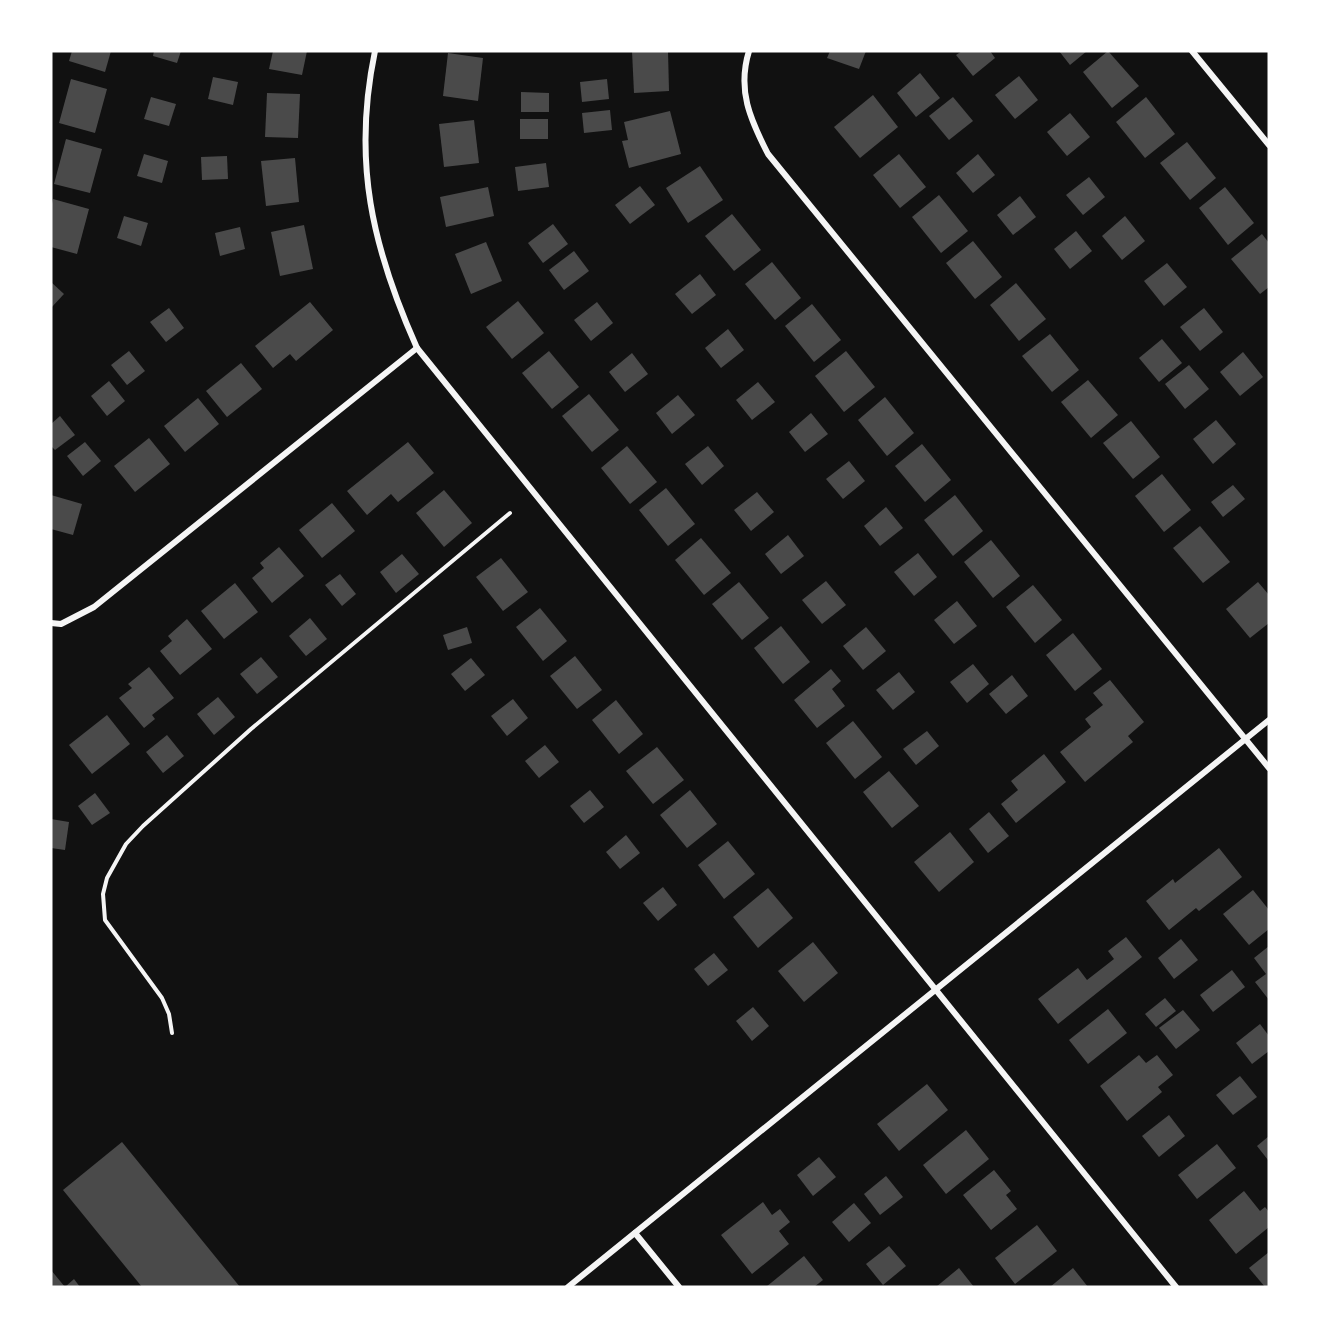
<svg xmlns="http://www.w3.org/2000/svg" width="1320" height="1338" font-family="'DejaVu Sans',sans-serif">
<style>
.building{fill:#4a4a4a}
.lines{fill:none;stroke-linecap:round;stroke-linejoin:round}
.path{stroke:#f5f5f5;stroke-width:4}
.minor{stroke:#f5f5f5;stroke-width:6}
</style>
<rect width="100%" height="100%" fill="#111"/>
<g class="building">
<polygon points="72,51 111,51 105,72 69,61"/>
<polygon points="154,51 181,51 177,63 153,56"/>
<polygon points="273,51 307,51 302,75 269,69"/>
<polygon points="632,51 668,51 669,91 634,93"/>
<polygon points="830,51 866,51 859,69 827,58"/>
<polygon points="962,51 990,51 995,58 973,76 956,55"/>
<polygon points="1059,51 1087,51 1070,65"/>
<polygon points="1108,51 1139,86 1112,108 1083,72"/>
<polygon points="448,53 483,58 478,101 443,96"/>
<polygon points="920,73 940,98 916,117 897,93"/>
<polygon points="1019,76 1038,100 1015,119 995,95"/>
<polygon points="213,77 238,82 233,105 208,99"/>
<polygon points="71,79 107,89 95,133 59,123"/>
<polygon points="607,79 609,99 582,102 580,82"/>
<polygon points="521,92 549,93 549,112 521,112"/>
<polygon points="267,93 300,94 298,138 265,137"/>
<polygon points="873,95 898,127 860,158 834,127"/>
<polygon points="151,97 176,104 169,126 144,119"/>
<polygon points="953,97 973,121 949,140 929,116"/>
<polygon points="1146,97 1175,134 1145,158 1116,122"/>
<polygon points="610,110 612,130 584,133 582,113"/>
<polygon points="670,111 681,154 629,168 622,141 628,140 624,122"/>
<polygon points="1070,113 1090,137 1067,156 1047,132"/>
<rect x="520" y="119" width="28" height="20"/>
<polygon points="474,120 479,163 444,167 439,124"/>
<polygon points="66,139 102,149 90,193 54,184"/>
<polygon points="1187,142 1216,178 1190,200 1160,163"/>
<polygon points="144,154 168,161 162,183 137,176"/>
<polygon points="899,154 926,187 900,208 873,175"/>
<polygon points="978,154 995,175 973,193 956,173"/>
<polygon points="227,156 228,179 202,180 201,157"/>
<polygon points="295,158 299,202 266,206 261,161"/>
<polygon points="546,163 549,187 518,191 515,167"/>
<polygon points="700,166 723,200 688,223 666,188"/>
<polygon points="1089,177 1105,197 1083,215 1066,195"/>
<polygon points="640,186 655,205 630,224 615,205"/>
<polygon points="488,187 494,216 446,227 440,197"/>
<polygon points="1225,187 1254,223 1228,245 1199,208"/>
<polygon points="939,195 968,231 941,253 912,217"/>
<polygon points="1020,196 1036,217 1013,235 997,215"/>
<polygon points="53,199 89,209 77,254 51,247 51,208"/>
<polygon points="732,214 761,250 734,271 705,236"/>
<polygon points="124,216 148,223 141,246 117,238"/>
<polygon points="1125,216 1145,241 1122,260 1102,236"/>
<polygon points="553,224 568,244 543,263 528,243"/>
<polygon points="304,225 313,269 280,276 271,232"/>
<polygon points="240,227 245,249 220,256 215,233"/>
<polygon points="1076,231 1092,251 1070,269 1054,249"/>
<polygon points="1262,234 1269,243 1269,287 1260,294 1231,259"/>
<polygon points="973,241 1002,277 975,299 946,263"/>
<polygon points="486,242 502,281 471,294 455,254"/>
<polygon points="574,251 589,271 564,290 549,270"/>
<polygon points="772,262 801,298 775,320 745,284"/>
<polygon points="1167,263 1187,287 1164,306 1144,281"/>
<polygon points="700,274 716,295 692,314 675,294"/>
<polygon points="51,282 64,294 51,308"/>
<polygon points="1016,283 1046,319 1019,341 990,305"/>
<polygon points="518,301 544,333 512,359 486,327"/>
<polygon points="310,302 333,330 296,361 290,354 273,368 255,346"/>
<polygon points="597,302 613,323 591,341 574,320"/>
<polygon points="812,304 841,340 814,362 785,326"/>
<polygon points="169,308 184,328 166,342 150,322"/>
<polygon points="1204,308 1223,332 1200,351 1180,327"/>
<polygon points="728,329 744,350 721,368 705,348"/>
<polygon points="1050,334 1079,370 1052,392 1022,356"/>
<polygon points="1162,339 1182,363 1159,382 1139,358"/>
<polygon points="129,351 145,371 127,385 111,365"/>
<polygon points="549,351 579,387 552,409 522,373"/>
<polygon points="846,351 875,387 844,412 815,376"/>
<polygon points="1243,352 1263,377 1240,396 1220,372"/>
<polygon points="632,353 648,374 625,392 609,372"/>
<polygon points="241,363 262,389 227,417 206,391"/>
<polygon points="1189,365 1209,389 1185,409 1165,384"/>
<polygon points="1088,380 1118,415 1091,438 1061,402"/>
<polygon points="109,381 125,401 107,416 91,396"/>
<polygon points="758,382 775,402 752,420 736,400"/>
<polygon points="589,394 619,430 592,452 562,416"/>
<polygon points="678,395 695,415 672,434 656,413"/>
<polygon points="885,397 914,433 887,456 858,420"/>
<polygon points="198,398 219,424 185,452 164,426"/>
<polygon points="811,413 828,434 805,452 789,432"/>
<polygon points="60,416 75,435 55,450 51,446 51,424"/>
<polygon points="1216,420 1236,444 1213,464 1193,439"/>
<polygon points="1131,421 1160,457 1133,479 1103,443"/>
<polygon points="149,438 170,464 135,492 114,466"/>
<polygon points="85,442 101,461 83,476 67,456"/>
<polygon points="408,442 434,473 398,502 391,494 367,515 347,491"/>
<polygon points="922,444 951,480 925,502 895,466"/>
<polygon points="627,446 657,482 630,504 601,468"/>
<polygon points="708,446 724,466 702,485 685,464"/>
<polygon points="849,461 865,481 843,499 826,479"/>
<polygon points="1162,474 1191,510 1164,532 1135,496"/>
<polygon points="1233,485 1245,499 1223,517 1211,502"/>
<polygon points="666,488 695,524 668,546 639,510"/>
<polygon points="444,490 472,523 444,547 416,513"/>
<polygon points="757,492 774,512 751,531 734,510"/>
<polygon points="51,495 82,504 73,535 51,529"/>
<polygon points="955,495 983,531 953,556 924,520"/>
<polygon points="332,503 355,531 322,558 299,530"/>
<polygon points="886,507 903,528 880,546 864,526"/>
<polygon points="1200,526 1230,562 1203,583 1173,548"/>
<polygon points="788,535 804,556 781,574 765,554"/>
<polygon points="701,538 731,573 704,595 675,560"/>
<polygon points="991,540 1020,576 993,598 964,562"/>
<polygon points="279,547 304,576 272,603 252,578 264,568 260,563"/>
<polygon points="918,553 937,577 914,596 894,572"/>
<polygon points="402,554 419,574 396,593 380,572"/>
<polygon points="501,558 528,592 503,611 476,577"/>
<polygon points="340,574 356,594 342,606 325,585"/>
<polygon points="826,581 846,605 822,624 802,600"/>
<polygon points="739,582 769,618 742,640 712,604"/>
<polygon points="1258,582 1269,595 1269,623 1250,638 1226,609"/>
<polygon points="235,583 258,612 224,639 201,611"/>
<polygon points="1033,585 1062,620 1035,643 1006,607"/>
<polygon points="957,601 977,626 954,644 934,620"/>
<polygon points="540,608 567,641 543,661 516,627"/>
<polygon points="310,618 327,639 306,656 289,636"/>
<polygon points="187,619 212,649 180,675 160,651 172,641 168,636"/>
<polygon points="781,626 810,662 783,684 754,648"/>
<polygon points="467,627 472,643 448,650 443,635"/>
<polygon points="866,627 886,651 863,670 843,646"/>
<polygon points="1073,633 1102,669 1075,691 1046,655"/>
<polygon points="575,656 602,690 577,709 550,676"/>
<polygon points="261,657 278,677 257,694 240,674"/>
<polygon points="471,658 485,675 465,691 451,674"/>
<polygon points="973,664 989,684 967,703 950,682"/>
<polygon points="149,667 174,698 152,715 155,719 144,728 119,698 132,688 128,684"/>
<polygon points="831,669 841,681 832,689 845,706 817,728 794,700"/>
<polygon points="899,672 915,692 893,710 876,690"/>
<polygon points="1012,675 1028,696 1006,714 989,694"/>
<polygon points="1110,680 1144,722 1128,736 1133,742 1085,782 1060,752 1091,727 1085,719 1103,705 1093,693"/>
<polygon points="218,697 235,717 214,735 197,714"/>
<polygon points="513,699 528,718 507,736 491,716"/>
<polygon points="616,700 643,734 619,754 592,720"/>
<polygon points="107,715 130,744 92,774 69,745"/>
<polygon points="853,721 882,757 855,779 826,743"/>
<polygon points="927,731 939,746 916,765 903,749"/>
<polygon points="167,735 184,756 163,773 146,752"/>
<polygon points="545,745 559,762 539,778 525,761"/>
<polygon points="657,747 684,780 653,804 626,771"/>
<polygon points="1044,754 1066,782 1016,823 1001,804 1018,790 1011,781"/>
<polygon points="889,771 919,806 892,828 863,792"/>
<polygon points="590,790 604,807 584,823 570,806"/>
<polygon points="690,790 717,824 687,848 660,815"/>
<polygon points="95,793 110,813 92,825 78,806"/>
<polygon points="989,812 1009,836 988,853 969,829"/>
<polygon points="51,819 69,822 65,850 51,848"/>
<polygon points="950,832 974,862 939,892 914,862"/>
<polygon points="626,835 640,853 620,869 606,852"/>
<polygon points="728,841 755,874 724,899 698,865"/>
<polygon points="1219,848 1242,877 1199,911 1196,908 1169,930 1146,901 1173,879 1175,883"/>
<polygon points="663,887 677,905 658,921 643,903"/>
<polygon points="768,888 793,918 758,948 733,917"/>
<polygon points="1253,890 1269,910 1269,929 1249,945 1223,914"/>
<polygon points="1126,937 1142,957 1058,1024 1038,999 1078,968 1087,980 1114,959 1108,951"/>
<polygon points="1181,939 1198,960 1174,979 1158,958"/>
<polygon points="813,942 838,973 804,1002 778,971"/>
<polygon points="1269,946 1269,1000 1255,982 1266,974 1254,958"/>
<polygon points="714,953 728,970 708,986 694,969"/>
<polygon points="1232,970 1245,987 1213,1012 1200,995"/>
<polygon points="1165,998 1176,1011 1156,1027 1145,1014"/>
<polygon points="753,1007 769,1026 752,1041 736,1021"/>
<polygon points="1108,1009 1127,1033 1088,1064 1069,1040"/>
<polygon points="1183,1010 1200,1030 1176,1049 1159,1028"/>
<polygon points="1260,1024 1269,1036 1269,1051 1252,1064 1236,1043"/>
<polygon points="1139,1055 1146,1063 1157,1055 1173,1075 1158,1087 1162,1092 1127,1121 1100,1086"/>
<polygon points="1240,1076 1257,1097 1233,1115 1216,1095"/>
<polygon points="927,1084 948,1110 899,1151 877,1124"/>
<polygon points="1169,1115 1185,1136 1159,1157 1142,1136"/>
<polygon points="966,1130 989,1159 946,1194 923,1165"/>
<polygon points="1269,1136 1269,1159 1268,1160 1257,1146"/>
<polygon points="122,1142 240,1287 142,1287 63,1190"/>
<polygon points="1217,1144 1236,1168 1197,1199 1178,1175"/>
<polygon points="819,1157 836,1177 813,1196 797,1175"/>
<polygon points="994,1170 1011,1191 1006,1195 1017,1209 991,1230 963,1195"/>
<polygon points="886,1176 903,1197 880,1215 864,1194"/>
<polygon points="1244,1191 1260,1211 1265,1207 1269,1212 1269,1227 1236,1254 1209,1220"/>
<polygon points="763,1202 772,1215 780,1209 790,1222 779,1231 789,1244 752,1274 721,1235"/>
<polygon points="854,1203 871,1223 849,1242 832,1222"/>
<polygon points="1037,1225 1057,1251 1015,1284 995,1258"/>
<polygon points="889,1246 906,1266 883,1285 866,1264"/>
<polygon points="1269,1252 1269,1287 1265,1287 1249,1268"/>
<polygon points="804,1256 823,1280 814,1287 766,1287"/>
<polygon points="959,1268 974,1287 936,1287"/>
<polygon points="1073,1268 1088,1287 1050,1287"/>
<polygon points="51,1270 65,1287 74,1279 80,1287 51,1287"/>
</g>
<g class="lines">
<polyline class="path" points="172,1033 169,1014 162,998 105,920 103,894 107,878 126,844 143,826 251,729 510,513"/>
<g class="minor">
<path d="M375 51C352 161 372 247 417 348L1176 1287"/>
<path d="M749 51C737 90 750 119 768 154L1269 768"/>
<polyline points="1192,51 1269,145"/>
<polyline points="51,623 61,624 94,607 417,348"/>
<polyline points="635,1233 679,1287"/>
<polyline points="568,1287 1269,720"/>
</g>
</g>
<rect width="1320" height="1338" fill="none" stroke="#ffffff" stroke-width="105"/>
</svg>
